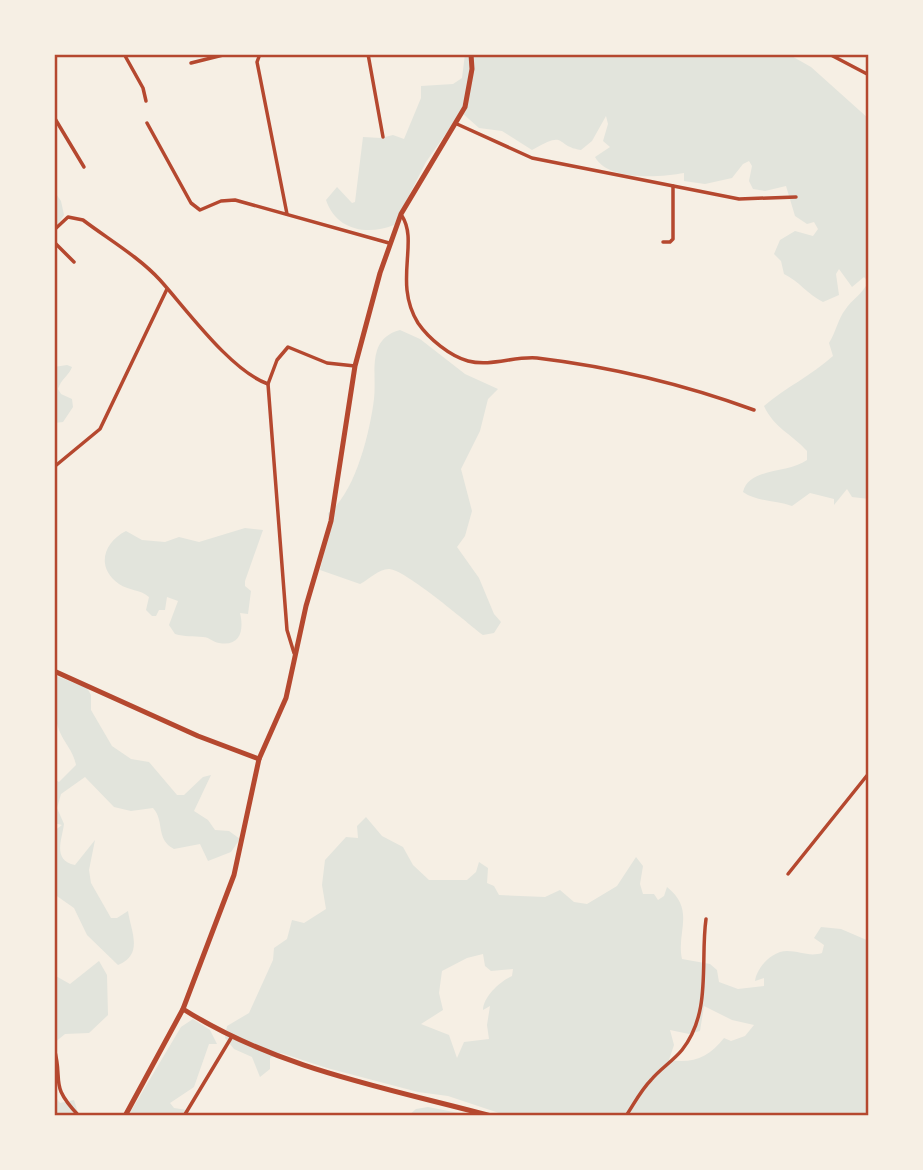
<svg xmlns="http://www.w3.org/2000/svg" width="923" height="1170" font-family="'Times New Roman',serif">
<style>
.green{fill:#e2e4dc;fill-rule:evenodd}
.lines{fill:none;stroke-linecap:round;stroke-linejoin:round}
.minor{stroke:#b5482f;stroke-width:3.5}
.tertiary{stroke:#b5482f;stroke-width:5}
.neatline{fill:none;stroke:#b5482f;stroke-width:2.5}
</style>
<rect width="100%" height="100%" fill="#f6efe4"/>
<g class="green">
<path d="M465 54H788L811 67 869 119V499L852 497 847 489 834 505V499L810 493 792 506C776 500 757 502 743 492 749 467 788 474 807 460V451C792 434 774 428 764 406 786 387 811 376 833 356L829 343C836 332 838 319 845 310 852 299 862 295 868 282L864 277 852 287 839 269 836 274 839 295 823 302C807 294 799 281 784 274L781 261 774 254 780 240 795 231 813 236 818 229 814 222 807 224 795 216 786 186 765 191 753 189 749 181 752 166 749 161 743 164 732 178 705 184 684 181V173C661 177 609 182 595 157L610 147 603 141 608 124 606 116 592 141 581 150C554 146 568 129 532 150L502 131 479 128 461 112 426 162 394 225C367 236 336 230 326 200L337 187 352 203 355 202 363 137 381 138 393 135 404 139 421 98V86L453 84 462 78Z"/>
<polygon points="54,191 61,201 64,215 54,230"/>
<path d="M400 330 420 339 465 374 498 389 488 399 480 431 461 469 472 511 465 536 457 547 479 578 494 614 501 622 494 633 483 635C466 622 406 570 389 569 378 569 370 579 360 584L320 570 329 531 328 513C355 494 370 432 374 399 377 373 366 339 400 330Z"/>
<path d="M67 365 72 367C70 374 61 379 58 389L61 394 72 399 73 407 63 422 54 423V367Z"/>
<path d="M245 528 263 530 245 581V586L251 591 248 614 240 613C244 629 241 647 219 643 213 642 209 637 203 637 193 636 185 637 175 634L169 625 178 601 167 597 165 610H159L156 616H152L146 610 149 597C140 589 129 591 119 584 95 567 104 542 126 531L142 540 165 542 179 537 199 542Z"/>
<path d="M54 675 87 688 91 695V710L112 746 131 759 149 762 177 795H184L203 777 211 775 194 811 208 820 215 830 229 831 240 839 231 852 208 861 200 844 174 849C155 839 165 821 153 808L131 811 114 807 85 777 61 794 57 808 64 824C62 840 52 860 75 865L95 840 89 870 91 883 111 918H117L128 911C131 932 144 954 118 965L87 935 74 908 54 894V831L62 825 54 823V779L59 782 76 765C73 750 64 743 59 730 53 713 54 695 54 675Z"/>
<path d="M366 817 382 836 403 847 413 865 429 880H467L476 872 479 862 488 868 487 883 494 886 499 895 545 897 560 890 574 902 587 904 617 886 636 857 643 866 640 884 643 894H654L658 900 664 896 667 887C696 910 676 932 682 959L710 964 717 970 719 982 738 989 764 986V978L755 981C757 967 772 951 787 951 800 951 809 957 822 953L824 945 814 938 821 927 841 929 869 941V1116H508L448 1096 418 1092 327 1068 281 1053 270 1058V1069L260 1077 252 1057 234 1049 225 1038 227 1026 249 1013 273 960 274 948 287 939 292 920 304 923 326 909 322 885 325 860 346 837 358 838 357 826ZM483 954 485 966 491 971 513 969 512 976C500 981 483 997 483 1010L490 1006 487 1025 489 1039 464 1042 457 1058 449 1035 421 1024 443 1010 439 993 442 971 467 958ZM704 1006 732 1020 754 1025 745 1036 731 1041 724 1038C709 1057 693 1064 669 1060L674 1045 670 1030 689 1034 700 1031Z"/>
<polygon points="99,961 107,975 108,1015 89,1033 65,1034 54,1043 54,975 70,984"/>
<polygon points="193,1019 210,1030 217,1044 209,1044 194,1087 170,1103 174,1108 187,1110 193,1116 128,1116 181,1027"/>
<polygon points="54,1095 60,1103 74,1100 79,1116 54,1116"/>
<polygon points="428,1107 464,1114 466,1116 408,1116 416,1109"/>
</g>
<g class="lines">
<g class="minor">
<polyline points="124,54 143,88 146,101"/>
<polyline points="260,54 257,62 260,77 287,214"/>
<polyline points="368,54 383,137"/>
<polyline points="829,54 869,75"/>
<polyline points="191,63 227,54"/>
<polyline points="54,117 84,167"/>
<polyline points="147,123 191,203 200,210 221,201 235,200 389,243"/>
<polyline points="457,124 532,158 739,199 796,197"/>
<path d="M402 216C419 242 393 283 418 323 429 339 450 356 468 361 491 367 514 356 537 358 612 367 683 384 754 410"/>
<path d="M54 230 68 217 83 220C108 239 139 257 160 280 187 310 231 371 268 384L277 360 288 347 327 363 355 366"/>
<polyline points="54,242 74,262"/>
<polyline points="663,242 670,242 673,239 673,186"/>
<polyline points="268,384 287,630 294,653"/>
<polyline points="54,467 100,429 167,289"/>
<polyline points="788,874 869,773"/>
<path d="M54 1048C64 1083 48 1083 79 1116"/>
<polyline points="184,1116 231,1038"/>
<path d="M626 1116C634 1104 641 1090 651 1080 660 1069 673 1061 682 1050 712 1012 700 962 706 919"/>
</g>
<g class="tertiary">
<polyline points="54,671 198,736 259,759"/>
<path d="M183 1009C278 1069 383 1087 491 1116"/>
<polyline points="125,1116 183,1009 234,875 259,759 286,698 306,606 331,521 355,366 380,273 401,214 465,107 472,69 471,54"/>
</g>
</g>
<rect width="923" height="1170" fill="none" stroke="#f6efe4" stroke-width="112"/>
<rect x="56" y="56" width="811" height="1058" class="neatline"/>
</svg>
